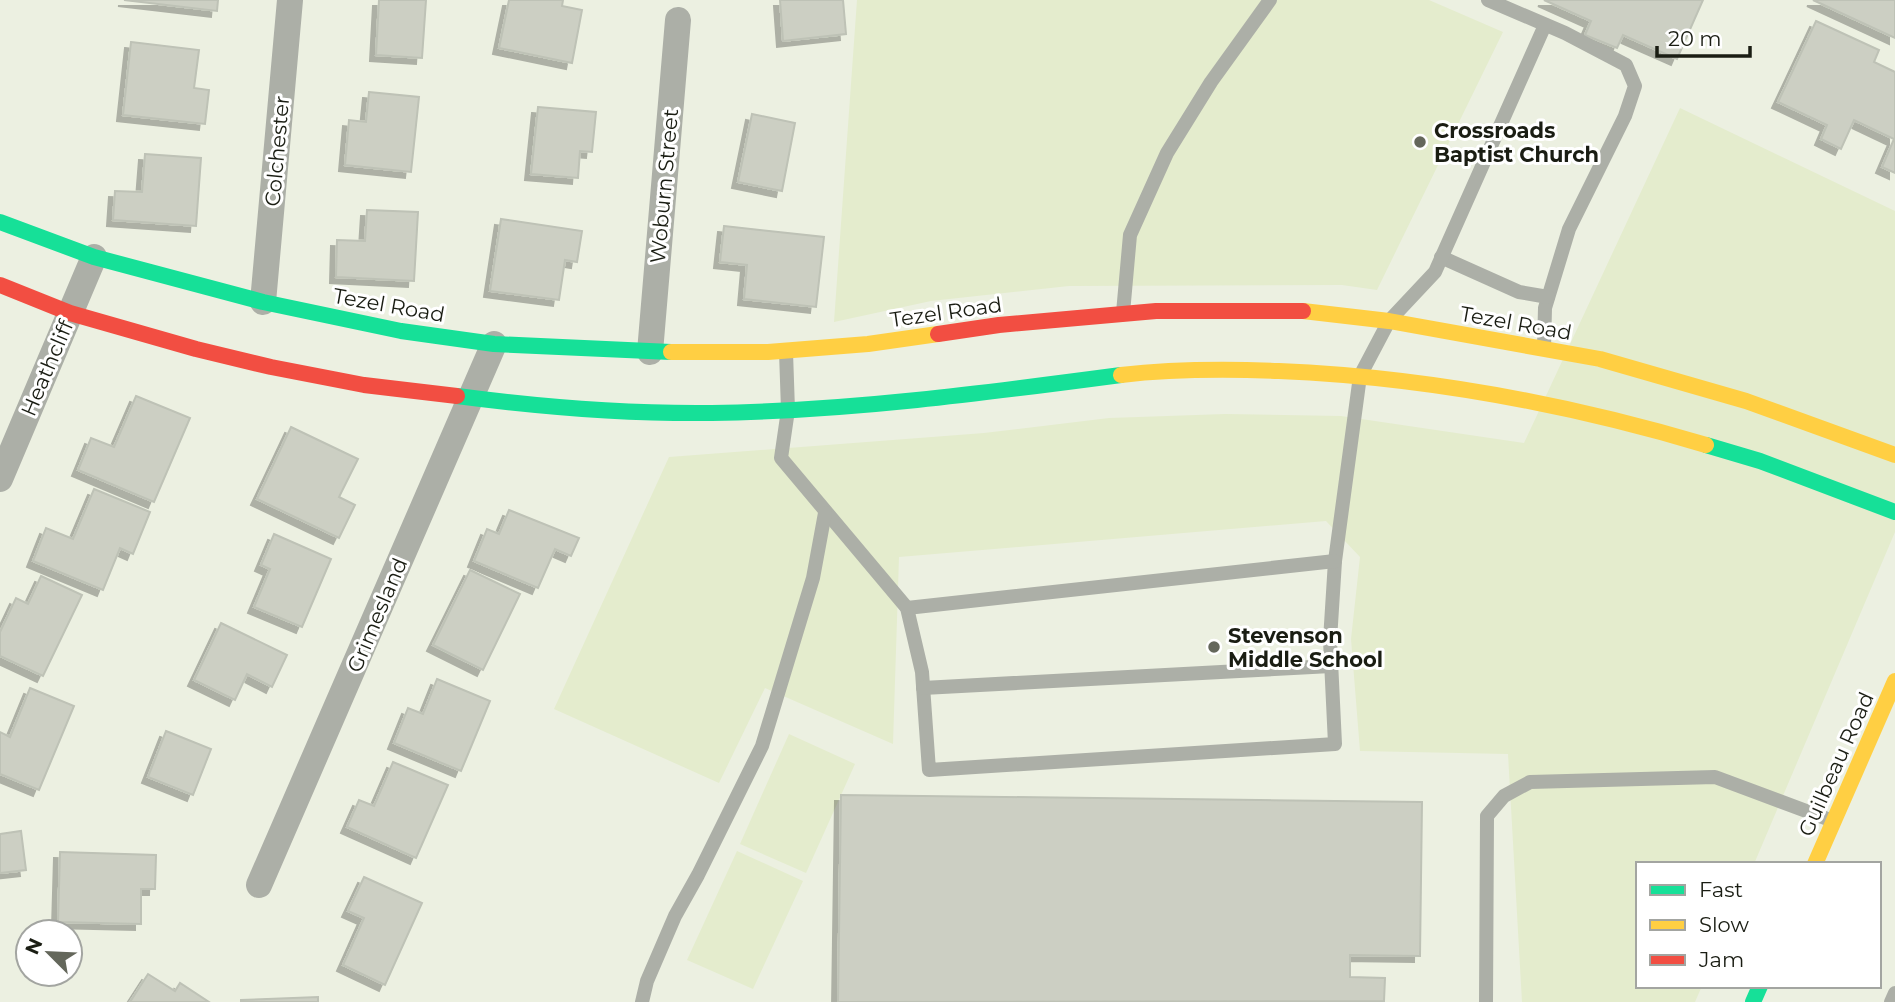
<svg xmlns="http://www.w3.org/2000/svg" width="1895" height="1002" font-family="Montserrat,sans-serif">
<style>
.green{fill:#e4eccd}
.building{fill:#cccfc3;stroke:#bec2b6;stroke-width:2;filter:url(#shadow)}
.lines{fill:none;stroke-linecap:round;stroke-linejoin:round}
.lane{stroke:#acafa7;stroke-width:14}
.street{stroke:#acafa7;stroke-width:26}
.fast{stroke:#16e098;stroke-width:16}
.slow{stroke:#ffcf43;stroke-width:16}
.jam{stroke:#f24e42;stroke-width:16}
.poi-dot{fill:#64675b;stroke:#fff;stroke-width:2.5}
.labels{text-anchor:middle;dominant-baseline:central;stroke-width:6;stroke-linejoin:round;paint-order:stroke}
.poi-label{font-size:21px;font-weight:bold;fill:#1a1d13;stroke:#fff;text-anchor:start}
.street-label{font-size:21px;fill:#1a1d13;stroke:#fff}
</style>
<defs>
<filter id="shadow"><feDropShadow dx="-6" dy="6" stdDeviation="0" flood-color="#0004"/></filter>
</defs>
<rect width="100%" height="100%" fill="#ecf0e1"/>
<g class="green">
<polygon points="857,0 1429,0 1503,32 1377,290 1342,285 1069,286 931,301 834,322"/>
<polygon points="1680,108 1895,211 1895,532 1754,864 1638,864 1638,986 1702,986 1695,1002 1522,1002 1508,754 1360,751 1351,639 1360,557 1326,521 899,557 893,744 765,688 719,783 554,709 669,457 984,433 1109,418 1225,414 1341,416 1524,443"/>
<polygon points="789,734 855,764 806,873 740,844"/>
<polygon points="737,851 803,881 753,989 687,960"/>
</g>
<g class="building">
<polygon points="124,0 218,0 217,11"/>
<polygon points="379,0 426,0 422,58 376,55"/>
<polygon points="509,0 563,0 562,6 582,10 572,63 499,48"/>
<polygon points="780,0 843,0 846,34 783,41"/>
<polygon points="1544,0 1703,0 1677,59 1623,35 1617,48 1585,35 1591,21"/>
<polygon points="1813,0 1895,0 1895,38"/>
<polygon points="1816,21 1879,50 1874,62 1895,72 1895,173 1882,167 1894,139 1854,120 1841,149 1821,139 1827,125 1778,102"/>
<polygon points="131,42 199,50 194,88 209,90 205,124 123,115"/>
<polygon points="369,92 419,97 411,172 345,165 349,120 366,122"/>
<polygon points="538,107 596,112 592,152 580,151 578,178 531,174"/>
<polygon points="752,114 795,123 782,191 738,182"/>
<polygon points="145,154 201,158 196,226 113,220 115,191 142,192"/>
<polygon points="367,210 418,212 414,281 336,277 337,240 365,241"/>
<polygon points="501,219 582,231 577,262 565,260 559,300 490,291"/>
<polygon points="724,226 824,237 816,307 744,299 747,265 720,262"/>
<polygon points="136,396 190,418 154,502 78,470 91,438 114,447"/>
<polygon points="291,427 358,459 339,497 355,505 339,538 257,499"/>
<polygon points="94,489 150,512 133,554 120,548 103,590 33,561 46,528 73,539"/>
<polygon points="509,510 579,538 571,556 555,549 538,588 474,561 487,529 499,534"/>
<polygon points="274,534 331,559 302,627 254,607 270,569 261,565"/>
<polygon points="470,570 520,594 483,670 433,645"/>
<polygon points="41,576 82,595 43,676 0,656 0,632 16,598 28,604"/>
<polygon points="221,623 287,655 272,687 247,674 235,700 194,680"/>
<polygon points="437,679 490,701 461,771 394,743 408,708 423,714"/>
<polygon points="30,688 74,706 39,790 0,774 0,732 10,737"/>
<polygon points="166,731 211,749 193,795 148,777"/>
<polygon points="393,762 448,785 416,858 347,827 359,800 374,806"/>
<polygon points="841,795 1422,802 1420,956 1350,955 1350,977 1385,978 1384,1001 838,1002"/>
<polygon points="21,831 26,870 0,873 0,834"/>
<polygon points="60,852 156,855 155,889 141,889 141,924 58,922"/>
<polygon points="364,877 422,903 385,985 343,965 364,918 348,911"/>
<polygon points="148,974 175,991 180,983 209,1002 130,1002"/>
<polygon points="318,997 318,1002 241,1002 241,1000"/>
</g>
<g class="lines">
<g class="lane">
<polyline points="1488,0 1565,33 1626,65 1635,86 1625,116 1569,229 1545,308 1544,348"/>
<polyline points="1441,257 1519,292 1548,297"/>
<polyline points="1123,313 1130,235 1167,153 1211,82 1270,0"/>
<polyline points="786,352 788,410 781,458 907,608 922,672 929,770 1335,744 1330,640 1335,561 1360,376 1389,321 1435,272 1545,25"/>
<polyline points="907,608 1335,561"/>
<polyline points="923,688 1331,666"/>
<polyline points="642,1002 647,981 675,916 698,875 762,746 813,578 825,513"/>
<polyline points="1486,1002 1487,816 1504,796 1530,782 1715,777 1833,821"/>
<polyline points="1891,1002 1895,993"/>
</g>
<g class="street">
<polyline points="263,302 290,0"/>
<polyline points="650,352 678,20"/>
<polyline points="0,479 94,257"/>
<polyline points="259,885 494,344"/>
</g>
<g class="fast">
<polyline points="0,222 94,257 263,302 401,331 494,344 671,352"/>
<path d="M457 396C541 407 628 414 712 413 849 411 985 393 1121 375"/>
<polyline points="1706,445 1760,461 1895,512"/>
<polyline points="1753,1002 1760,986"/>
</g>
<g class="slow">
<polyline points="1303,311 1389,321 1600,359 1746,401 1895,455"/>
<polyline points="671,352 768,352 868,344 938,334"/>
<path d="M1121 375C1173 369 1227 369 1279 371 1423 377 1568 404 1706 445"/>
<polyline points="1815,864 1895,681"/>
</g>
<g class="jam">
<polyline points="0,285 70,313 196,349 271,367 364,385 457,396"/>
<polyline points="938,334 999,325 1156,311 1303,311"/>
</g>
</g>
<g class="poi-dot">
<circle cx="1420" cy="142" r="7"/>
<circle cx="1214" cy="647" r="7"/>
</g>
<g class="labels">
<g class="poi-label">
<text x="1434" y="130">Crossroads<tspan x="1434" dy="24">Baptist Church</tspan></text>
<text x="1228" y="635">Stevenson<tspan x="1228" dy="24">Middle School</tspan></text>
</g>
<g class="street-label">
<text transform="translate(277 151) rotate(-85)">Colchester</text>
<text transform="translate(664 186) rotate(-85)">Woburn Street</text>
<text transform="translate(389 305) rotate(10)">Tezel Road</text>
<text transform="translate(946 312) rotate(-8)">Tezel Road</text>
<text transform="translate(1516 323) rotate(10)">Tezel Road</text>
<text transform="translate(47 368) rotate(-67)">Heathcliff</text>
<text transform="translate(377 615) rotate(-67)">Grimesland</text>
<text transform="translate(1836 764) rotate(-66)">Guilbeau Road</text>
</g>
</g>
<rect x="1636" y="862" width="245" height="126" fill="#ffffff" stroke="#a3a5a1" stroke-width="2"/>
<rect x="1650" y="885" width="35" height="10" fill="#16e098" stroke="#a3a5a1" stroke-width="2"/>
<text x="1699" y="897" font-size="21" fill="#1a1d13">Fast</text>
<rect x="1650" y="920" width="35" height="10" fill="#ffcf43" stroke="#a3a5a1" stroke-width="2"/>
<text x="1699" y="932" font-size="21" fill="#1a1d13">Slow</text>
<rect x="1650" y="955" width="35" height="10" fill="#f24e42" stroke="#a3a5a1" stroke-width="2"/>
<text x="1699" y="967" font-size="21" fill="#1a1d13">Jam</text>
<g transform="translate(49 953) rotate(294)"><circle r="33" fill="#ffffff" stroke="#a3a5a1" stroke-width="2"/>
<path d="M0-5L12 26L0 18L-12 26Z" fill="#64675b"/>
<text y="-10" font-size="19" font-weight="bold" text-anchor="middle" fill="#1a1d13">N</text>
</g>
<path d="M1657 46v10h93v-10" fill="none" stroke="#1a1d13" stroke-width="3.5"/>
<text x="1668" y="46" font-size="21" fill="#1a1d13" stroke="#ffffff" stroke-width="5" paint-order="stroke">20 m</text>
</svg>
